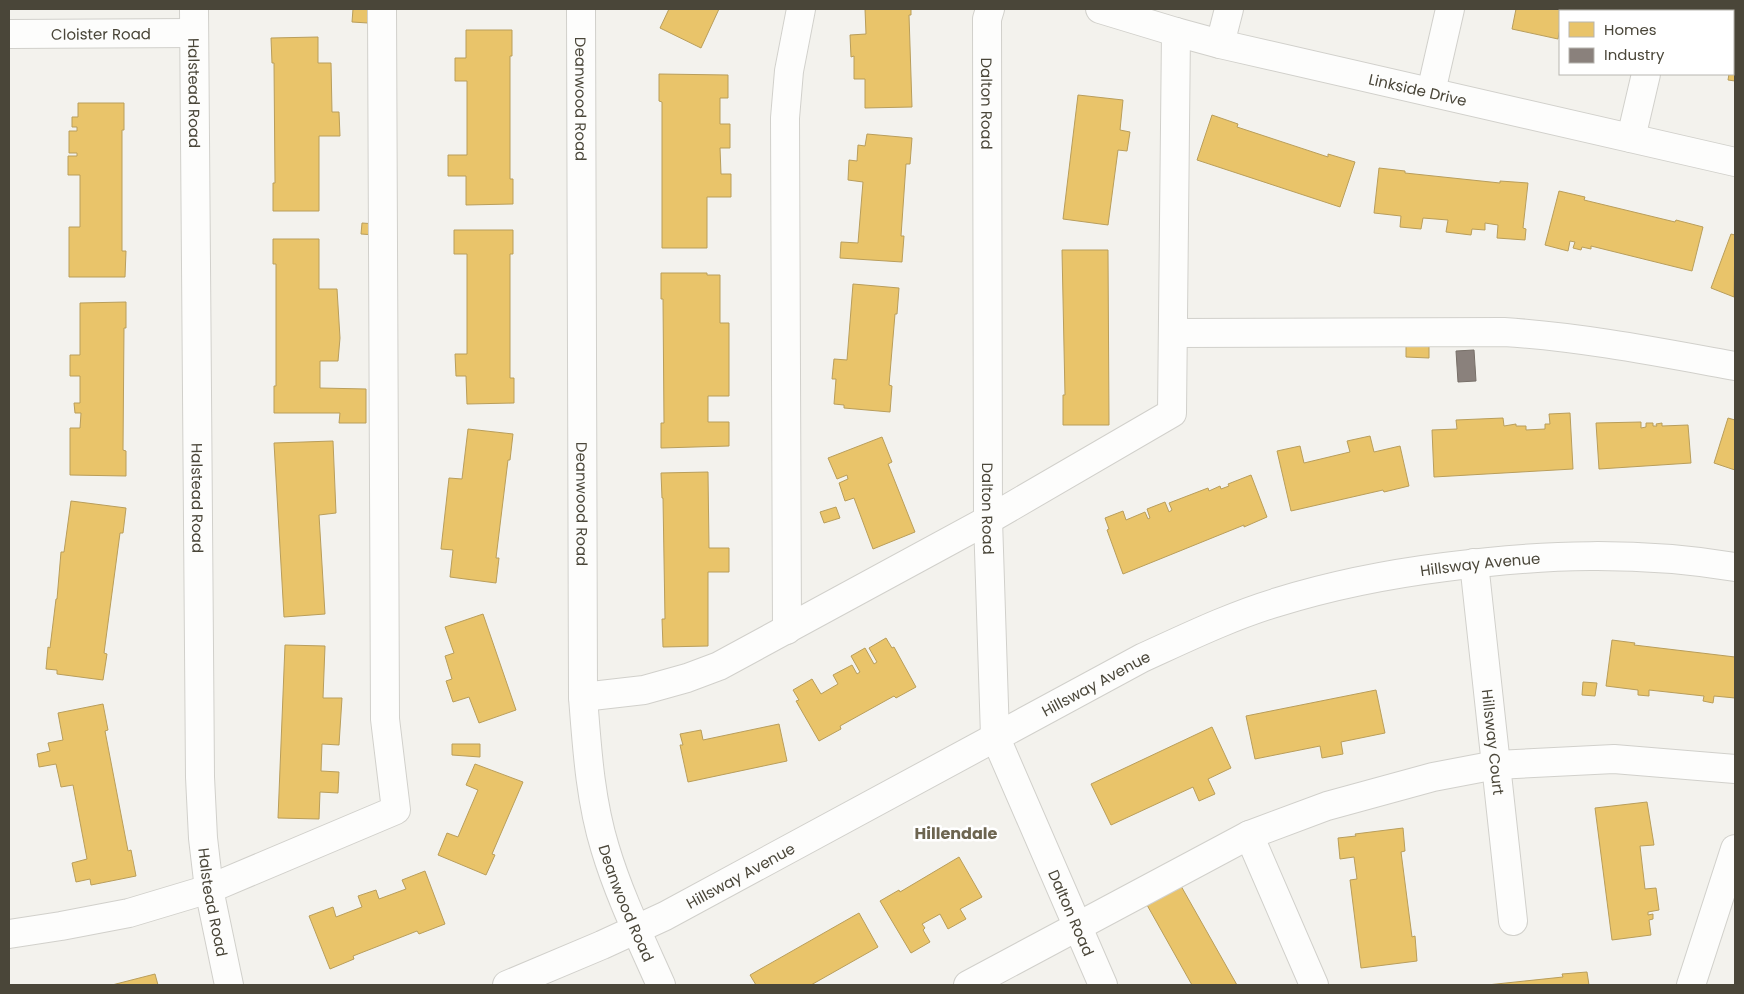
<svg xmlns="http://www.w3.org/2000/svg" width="1744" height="994" font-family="Poppins,sans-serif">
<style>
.homes{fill:#e9c46a;stroke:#b99e5b}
.industry{fill:#8a817c;stroke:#776f68}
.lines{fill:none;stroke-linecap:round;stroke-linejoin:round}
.minor-casing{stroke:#d1d0cb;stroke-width:30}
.minor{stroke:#fdfdfc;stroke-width:28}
.labels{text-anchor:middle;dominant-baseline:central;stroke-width:5;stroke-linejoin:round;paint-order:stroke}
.street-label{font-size:15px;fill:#4a4639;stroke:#fff}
.neighbourhood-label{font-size:16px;font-weight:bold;fill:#6d6550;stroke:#fff}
</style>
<rect width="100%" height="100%" fill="#f3f2ed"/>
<g class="homes">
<polygon points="353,9 369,9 368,23 352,22"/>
<polygon points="669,9 719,9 701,48 660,28"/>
<polygon points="865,9 911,9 911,15 909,15 912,107 865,108 865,79 854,79 854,56 851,57 850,35 866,34"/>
<polygon points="1516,9 1564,9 1564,11 1560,11 1560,28 1558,39 1512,29"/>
<polygon points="466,30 512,30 512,56 510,56 510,179 513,179 513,204 466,205 466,176 448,176 448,155 467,155 467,81 455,81 455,58 466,58"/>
<polygon points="1733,32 1735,33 1735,81 1728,80 1729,74 1733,74 1734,54"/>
<polygon points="318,37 318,63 331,63 332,112 339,112 340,136 319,136 319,211 273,211 273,183 275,183 274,63 272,63 271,38"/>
<polygon points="659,74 728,75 728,98 720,98 720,124 730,124 730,148 720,148 721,174 731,174 731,197 707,197 707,248 662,248 662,102 659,101"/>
<polygon points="1078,95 1123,100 1120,130 1130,132 1127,151 1118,150 1108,225 1063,219"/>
<polygon points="78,103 124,103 124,130 122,130 122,251 126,251 125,277 69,277 69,227 80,227 80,175 68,175 68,156 77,156 77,153 69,153 69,131 77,131 77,127 72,127 72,117 78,117"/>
<polygon points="1212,115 1238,124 1237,127 1328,157 1328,154 1355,162 1340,207 1197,160"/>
<polygon points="867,134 912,138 910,164 906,164 901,236 904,236 902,262 840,258 841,242 858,243 863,182 848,180 849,160 857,161 858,145 865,146"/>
<polygon points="1379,168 1405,171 1405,173 1500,183 1500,181 1528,183 1523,228 1526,229 1525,240 1497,238 1498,225 1485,223 1485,230 1472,229 1471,235 1446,232 1448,220 1423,218 1421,229 1400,227 1401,216 1374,213"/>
<polygon points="1559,191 1585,197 1584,200 1675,222 1676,220 1703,227 1692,271 1591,246 1591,249 1582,247 1581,250 1573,248 1575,242 1570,241 1568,251 1545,245"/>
<polygon points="362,223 376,224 375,235 361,234"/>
<polygon points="454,230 513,230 513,254 510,254 510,378 514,378 514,403 467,404 466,376 456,376 455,354 467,354 467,254 454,254"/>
<polygon points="1731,234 1735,235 1734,297 1711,288"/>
<polygon points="273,239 319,239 319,289 337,289 340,338 338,361 320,361 320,388 366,389 366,423 339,423 340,413 274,413 274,386 276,386 276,264 273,264"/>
<polygon points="1062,250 1108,250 1109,425 1063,425 1063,395 1065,395"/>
<polygon points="661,273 707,273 707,275 720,275 720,323 729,323 729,396 708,396 708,422 729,422 729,446 661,448 661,423 664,423 663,299 661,299"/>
<polygon points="853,284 899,288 897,314 895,314 889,385 892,386 890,412 844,408 844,405 834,404 836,379 832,379 834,359 847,360"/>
<polygon points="126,302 126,328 124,328 123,450 126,451 126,476 70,475 70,428 80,428 81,413 75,413 74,403 80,403 80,376 70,376 70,355 80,355 80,303"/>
<polygon points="1406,345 1429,346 1429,358 1406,357"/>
<polygon points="1570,413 1573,469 1434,477 1432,430 1457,429 1456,420 1503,418 1504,426 1516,424 1516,426 1526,426 1526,430 1545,429 1545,424 1550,424 1549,414"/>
<polygon points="1728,418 1735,420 1735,470 1714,463"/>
<polygon points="1641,422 1641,428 1646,427 1646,423 1653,423 1653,426 1657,426 1656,424 1662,423 1662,426 1688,425 1691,463 1599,469 1596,423"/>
<polygon points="468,429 513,434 510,460 508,460 496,558 499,558 496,583 450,577 453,550 441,549 449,478 462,479"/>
<polygon points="1370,436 1374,452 1400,446 1409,486 1384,492 1383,490 1291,511 1277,451 1300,446 1304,463 1350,452 1347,441"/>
<polygon points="882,437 892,462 888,464 915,532 873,549 854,498 845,501 839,483 848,479 847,475 837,479 828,458"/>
<polygon points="333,441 336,513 319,515 325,614 284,617 274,443"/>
<polygon points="708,472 709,548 729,548 729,572 708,572 708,646 663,647 662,619 665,619 663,498 662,498 661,473"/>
<polygon points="1251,475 1267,517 1244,527 1244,525 1123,574 1107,530 1109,529 1105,518 1123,511 1126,520 1145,512 1148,519 1150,518 1147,509 1165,502 1169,512 1172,510 1169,503 1208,488 1209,491 1220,486 1221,489 1229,486 1228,484"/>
<polygon points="71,501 126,508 123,533 120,533 104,653 107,654 103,680 57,674 57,670 46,669 48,647 50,648 56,599 57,599 61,552 64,552"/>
<polygon points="836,507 840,518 824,523 820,512"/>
<polygon points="483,614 516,710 479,723 469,697 453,702 446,681 452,679 445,656 454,653 445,627"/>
<polygon points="886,638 892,648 894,647 916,687 896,698 894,696 840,726 841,729 819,741 796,701 799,700 793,690 812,679 821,694 838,684 833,675 852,665 857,674 860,672 851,656 865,648 874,664 877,662 869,648"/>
<polygon points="1612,640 1635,643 1634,645 1735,657 1735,698 1714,696 1713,703 1703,701 1704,696 1649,690 1649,696 1638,695 1638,690 1606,686"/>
<polygon points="285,645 325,646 323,698 342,698 339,745 322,744 321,771 339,772 338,793 320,792 319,819 278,818"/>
<polygon points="1583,682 1597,683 1595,696 1582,695"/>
<polygon points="1376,690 1385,733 1341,742 1343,754 1322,758 1320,746 1255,759 1246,716"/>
<polygon points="103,704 108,730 105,731 128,851 131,850 136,876 91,885 90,879 76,882 72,863 87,859 73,785 61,787 56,764 39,767 37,754 50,751 48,743 63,740 58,713"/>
<polygon points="779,724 787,761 688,782 680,745 683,745 680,734 701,730 703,740"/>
<polygon points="1212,727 1231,768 1208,779 1215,794 1199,801 1193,787 1111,825 1091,784"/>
<polygon points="452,744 480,744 480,757 452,755"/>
<polygon points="475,764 523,782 492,854 495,855 486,875 438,855 447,833 458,837 478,790 466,785"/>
<polygon points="1647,802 1654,845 1640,846 1645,889 1656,888 1659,910 1648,912 1648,915 1653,914 1653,919 1649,920 1651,935 1612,940 1595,808"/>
<polygon points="1403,828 1405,851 1401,852 1412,937 1415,936 1417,961 1361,968 1350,880 1357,879 1354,857 1340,859 1338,838 1356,836 1355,834"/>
<polygon points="959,857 982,897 960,909 966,919 948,929 940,914 922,924 925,928 923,930 930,942 911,953 880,901 899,890 900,892"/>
<polygon points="425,871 445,924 419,934 417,931 353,956 354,959 330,969 309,916 333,907 336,917 362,907 358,896 376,890 379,899 406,889 402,880"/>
<polygon points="1181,886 1237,985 1192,985 1147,905"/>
<polygon points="859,913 878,947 811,985 756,985 750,975"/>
<polygon points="1587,972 1589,985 1487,985 1563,977 1562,974"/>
<polygon points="155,974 158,985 112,985"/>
</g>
<polygon class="industry" points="1474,350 1476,381 1458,382 1456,351"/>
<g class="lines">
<g class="minor-casing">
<g id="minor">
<path id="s1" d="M194 9 200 777 203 838 209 889 229 985"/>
<path id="s2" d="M581 9 583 697C587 748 590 799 605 848 619 895 641 940 661 985"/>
<path id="s3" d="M990 9 987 19 988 520 995 736 1103 985"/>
<path id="s4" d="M1100 9 1176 32 1220 44 1735 162"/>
<polyline points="1660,11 1661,9"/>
<path id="s5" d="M9 34 194 33"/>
<polyline points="1220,44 1229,9"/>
<polyline points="1431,92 1450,9"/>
<polyline points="1631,138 1646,74"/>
<path d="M1173 333 1504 332C1582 337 1658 352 1735 366"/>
<path id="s6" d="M1474 563 1513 921"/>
<polyline points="787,630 785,118 789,71 801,9"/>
<polyline points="583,697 644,690 687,678 719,666 988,520 1172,413 1176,32"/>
<polyline points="1249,835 1314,985"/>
<polyline points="9,934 61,926 129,913 209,889 396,810 385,719 382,9"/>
<path id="s7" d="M507 985 602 945 665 916 1142 658C1186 638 1231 616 1278 602 1333 585 1389 574 1445 567 1544 554 1637 551 1735 567"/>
<polyline points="968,985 1249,835 1327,806 1433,777 1496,765 1614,759 1735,769"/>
<polyline points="1691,985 1735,849"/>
</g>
</g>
<use href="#minor" class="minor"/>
</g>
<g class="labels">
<g class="street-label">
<text stroke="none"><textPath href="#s5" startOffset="92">Cloister Road</textPath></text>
<text stroke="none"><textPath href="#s4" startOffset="328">Linkside Drive</textPath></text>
<text stroke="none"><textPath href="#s1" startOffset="84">Halstead Road</textPath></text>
<text stroke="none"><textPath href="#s2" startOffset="90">Deanwood Road</textPath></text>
<text stroke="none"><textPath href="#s3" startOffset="95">Dalton Road</textPath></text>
<text stroke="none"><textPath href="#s1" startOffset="489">Halstead Road</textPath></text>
<text stroke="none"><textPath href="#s2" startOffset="495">Deanwood Road</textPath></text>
<text stroke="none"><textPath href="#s3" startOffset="500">Dalton Road</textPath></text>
<text stroke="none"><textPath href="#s7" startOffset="1068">Hillsway Avenue</textPath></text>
<text stroke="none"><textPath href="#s7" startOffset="662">Hillsway Avenue</textPath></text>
<text stroke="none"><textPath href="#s6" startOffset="180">Hillsway Court</textPath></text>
<text stroke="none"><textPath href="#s7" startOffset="258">Hillsway Avenue</textPath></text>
<text stroke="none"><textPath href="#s1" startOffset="894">Halstead Road</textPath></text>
<text stroke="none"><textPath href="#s2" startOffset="900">Deanwood Road</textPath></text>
<text stroke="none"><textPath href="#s3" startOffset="920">Dalton Road</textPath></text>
</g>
<g class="neighbourhood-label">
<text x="956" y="833">Hillendale</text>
</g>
</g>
<rect width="1744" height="994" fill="none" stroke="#4a4639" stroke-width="20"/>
<rect x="1559" y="10" width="175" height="65" fill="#ffffff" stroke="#b7b5b0"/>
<rect x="1569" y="22" width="25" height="15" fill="#e9c46a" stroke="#b7b5b0"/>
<text x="1604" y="35" font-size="15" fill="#4a4639">Homes</text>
<rect x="1569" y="48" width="25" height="15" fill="#8a817c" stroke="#b7b5b0"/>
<text x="1604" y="60" font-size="15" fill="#4a4639">Industry</text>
</svg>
